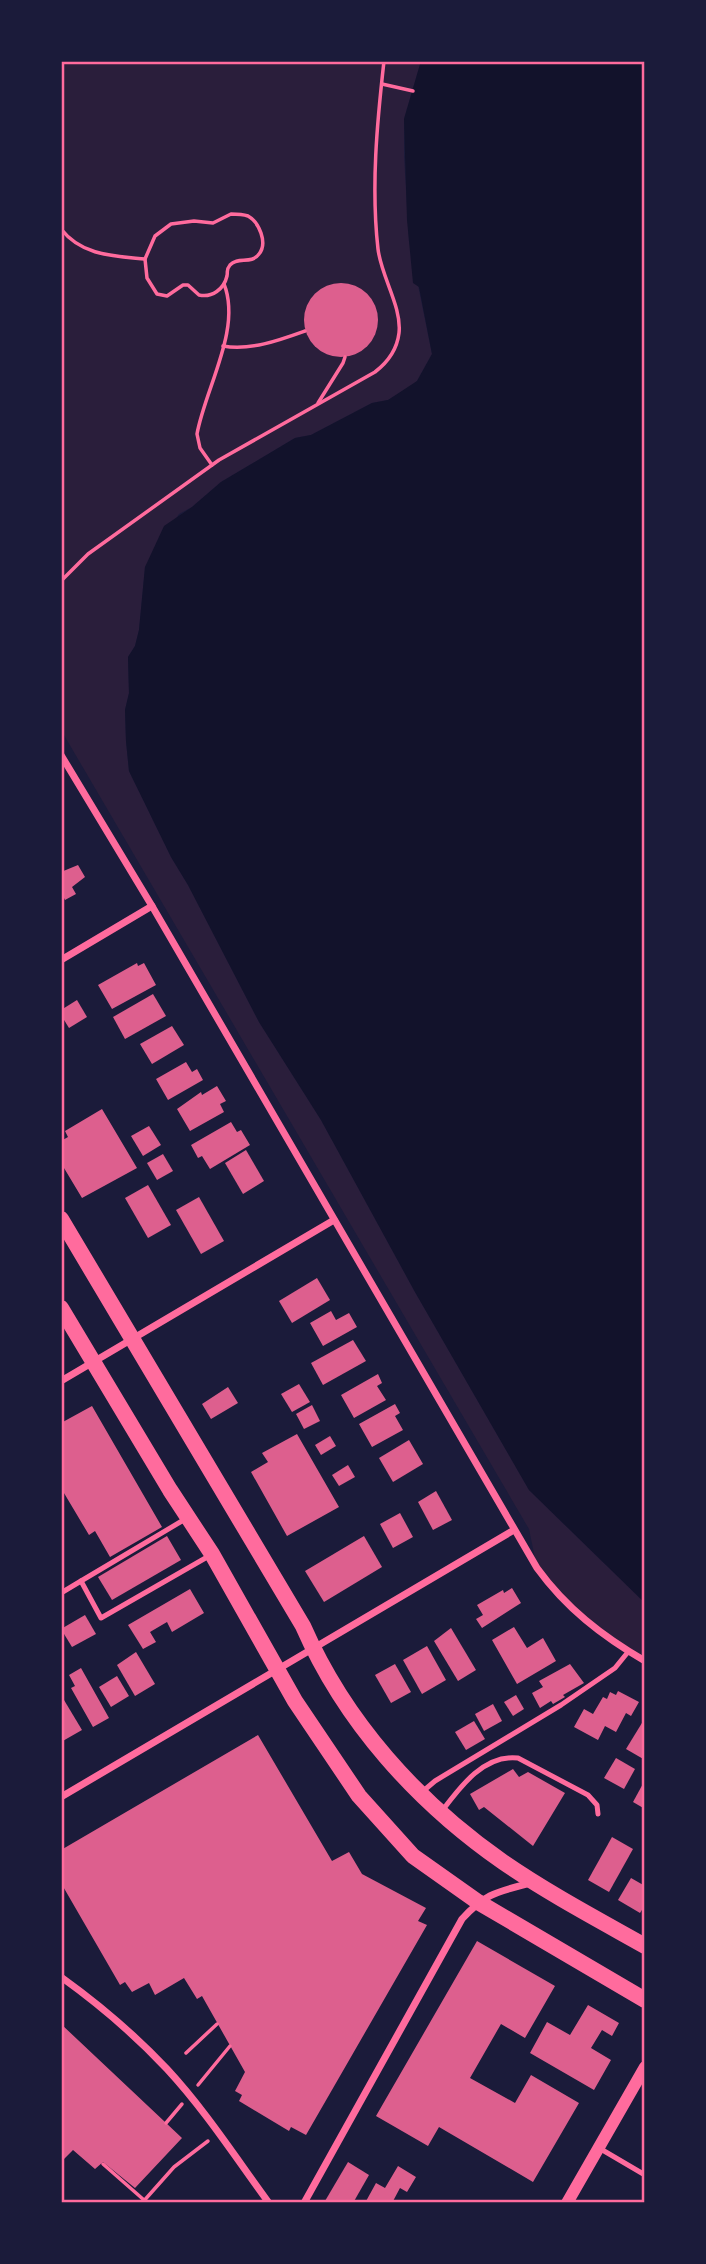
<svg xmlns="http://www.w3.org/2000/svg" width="706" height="2264" font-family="Mulish,sans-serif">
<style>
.green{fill:#2a1e3b}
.water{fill:#12122b}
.building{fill:#dd5f8e}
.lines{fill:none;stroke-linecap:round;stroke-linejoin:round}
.path{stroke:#ff6b9d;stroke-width:3.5}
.service{stroke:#ff6b9d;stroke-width:5}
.minor{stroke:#ff6b9d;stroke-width:7}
.tertiary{stroke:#ff6b9d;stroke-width:12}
.primary{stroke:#ff6b9d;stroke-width:16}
.neatline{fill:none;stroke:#ff6b9d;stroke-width:2.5}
</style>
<rect width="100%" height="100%" fill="#1b1b3a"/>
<polygon class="green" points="61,61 421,61 404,119 404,156 409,241 432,354 417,381 407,390 388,400 372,403 311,435 295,438 221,482 192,507 179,514 145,567 139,630 135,646 128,657 129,693 125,710 126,741 129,771 171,857 188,885 259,1022 321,1120 415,1292 529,1490 645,1603 645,1661 576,1614 537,1568 529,1529 61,730"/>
<polygon class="water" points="421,61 645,61 645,1603 529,1490 415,1292 321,1120 259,1022 188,885 171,857 129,771 126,741 125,710 129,693 128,657 135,646 139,630 145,567 164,526 192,507 221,482 295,438 311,435 372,403 388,400 417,381 432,354 419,287 413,283 407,220 404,119"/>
<g class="building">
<circle cx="341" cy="320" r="37"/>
<polygon points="78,865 85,877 72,887 76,894 65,900 64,898 61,899 61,872"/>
<polygon points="137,963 138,966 144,963 156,985 112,1009 98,985"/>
<polygon points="153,994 166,1016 125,1039 113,1017"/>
<polygon points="77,1000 87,1017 69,1028 61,1015 61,1010"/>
<polygon points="172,1026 184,1045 152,1064 140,1044"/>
<polygon points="186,1062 192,1072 197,1069 203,1080 168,1100 156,1079"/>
<polygon points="217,1086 226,1101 220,1104 224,1112 190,1131 177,1109 201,1092 202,1095"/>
<polygon points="102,1109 137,1168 82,1198 61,1163 61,1141 68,1137 65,1131"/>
<polygon points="231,1122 237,1132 241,1130 250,1145 210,1169 202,1156 198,1158 191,1145"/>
<polygon points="149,1126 161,1145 143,1156 131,1136"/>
<polygon points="246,1150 264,1181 243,1194 225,1163"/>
<polygon points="163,1154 173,1171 157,1180 147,1163"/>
<polygon points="148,1185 171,1225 148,1238 125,1198"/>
<polygon points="199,1197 224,1241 201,1254 176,1210"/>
<polygon points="317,1278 330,1300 292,1323 279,1301"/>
<polygon points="331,1311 336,1320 349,1313 357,1327 323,1346 310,1323"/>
<polygon points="353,1340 366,1361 323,1385 311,1363"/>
<polygon points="378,1374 382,1383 377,1386 386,1400 354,1418 341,1395"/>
<polygon points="299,1384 310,1402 292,1412 281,1394"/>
<polygon points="228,1387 238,1403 211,1419 202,1404"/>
<polygon points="395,1404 400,1413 395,1416 403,1430 372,1447 359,1424"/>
<polygon points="312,1405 320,1421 304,1429 296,1414"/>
<polygon points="92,1406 162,1527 110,1557 95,1531 89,1535 61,1488 61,1423"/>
<polygon points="297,1434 339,1507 287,1536 251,1472 268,1462 262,1453"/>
<polygon points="330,1436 336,1446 321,1455 315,1445"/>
<polygon points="409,1440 423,1464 393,1482 379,1458"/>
<polygon points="348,1465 355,1477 339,1486 332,1475"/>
<polygon points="436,1491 452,1520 433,1530 418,1502"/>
<polygon points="400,1513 413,1537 393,1548 380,1524"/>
<polygon points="167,1536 181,1560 112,1600 98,1577"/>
<polygon points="364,1536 382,1567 324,1602 305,1571"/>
<polygon points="512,1588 521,1603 482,1628 476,1619 483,1615 477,1605 503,1590 504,1593"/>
<polygon points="190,1589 204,1613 172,1632 167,1622 150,1632 156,1642 143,1649 128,1625"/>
<polygon points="85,1615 96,1634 72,1647 61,1629"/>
<polygon points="514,1627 527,1648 543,1638 556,1661 517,1684 492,1640"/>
<polygon points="451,1628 476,1670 458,1681 434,1641"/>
<polygon points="427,1646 446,1680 422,1694 403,1660"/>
<polygon points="136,1652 155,1684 135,1696 117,1665"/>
<polygon points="395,1664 411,1692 391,1703 375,1675"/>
<polygon points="570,1664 584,1683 563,1695 565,1697 553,1704 551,1701 540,1708 532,1693 543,1687 539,1681"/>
<polygon points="81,1668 109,1718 93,1727 71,1688 75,1686 69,1675"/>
<polygon points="117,1676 129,1696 111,1707 99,1687"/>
<polygon points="618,1691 639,1702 631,1716 626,1713 616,1732 605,1726 598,1740 574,1727 584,1709 593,1714 603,1697 607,1699 610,1692 616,1695"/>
<polygon points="61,1695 82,1730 61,1742"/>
<polygon points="516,1695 524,1709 513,1716 504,1702"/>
<polygon points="493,1704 502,1721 484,1731 475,1714"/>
<polygon points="645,1718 645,1760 626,1749"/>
<polygon points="474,1721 485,1739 466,1750 455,1732"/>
<polygon points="258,1735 332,1861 349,1852 362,1874 426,1908 418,1921 427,1925 306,2135 291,2127 289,2131 239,2101 242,2095 235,2091 245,2072 202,1996 197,1999 184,1978 155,1995 149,1983 132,1992 125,1982 120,1985 61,1883 61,1850"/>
<polygon points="616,1758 635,1769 624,1789 604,1778"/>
<polygon points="513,1769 519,1777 528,1772 565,1793 533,1846 484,1807 479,1810 470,1794"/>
<polygon points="645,1780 645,1809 633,1802"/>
<polygon points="612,1837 633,1849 609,1892 588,1880"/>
<polygon points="631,1878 645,1886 645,1905 640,1913 618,1900"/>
<polygon points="477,1941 555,1986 525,2038 501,2024 470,2078 515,2103 531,2075 579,2103 533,2182 439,2127 428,2146 376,2116"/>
<polygon points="588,2005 619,2023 612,2036 602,2030 591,2048 611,2060 594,2090 530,2053 547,2022 570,2035"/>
<polygon points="61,2024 182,2138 135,2188 103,2162 95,2169 73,2150 61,2162"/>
<polygon points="348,2162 369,2175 353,2203 329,2203 325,2201"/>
<polygon points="398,2166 416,2177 407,2192 400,2188 392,2203 365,2203 376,2183 385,2188"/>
</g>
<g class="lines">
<g class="path">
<polyline points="382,84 413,91"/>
<path d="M231 214C237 214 242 214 248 216 259 222 268 243 259 254 251 265 238 256 230 265 226 270 228 270 227 276 224 289 212 298 199 295L188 285H183L167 296 157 294 147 278 145 259 155 236 171 224 194 221 213 223Z"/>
<path d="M61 229C82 256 114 256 145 259"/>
<path d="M223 346C250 351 280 340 305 331"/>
<polyline points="318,403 343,363 345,357"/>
<path d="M212 465 200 448 197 434C205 389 242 329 224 284"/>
<path d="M61 581 88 554 219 460 375 372C388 362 397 350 399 333 402 307 381 276 378 249 371 187 377 123 384 61"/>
<polyline points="186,2053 217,2024"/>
<polyline points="198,2085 230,2046"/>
<polyline points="166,2123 182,2104"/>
<polyline points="103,2164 144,2200"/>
<polyline points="142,2203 174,2167 208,2141"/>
</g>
<g class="service">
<polyline points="81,1581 187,1518"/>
<polyline points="61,1593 81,1581 101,1618 209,1556"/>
<polyline points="422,1792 435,1781 561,1705 615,1668 628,1652"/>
<path d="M442 1811C460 1787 484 1754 518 1758L588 1795 597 1805 598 1814"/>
<polyline points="599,2148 645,2175"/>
</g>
<g class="minor">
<path d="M61 755 152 906 537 1568C566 1608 602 1636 645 1661"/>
<polyline points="61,960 152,906"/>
<polyline points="61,1381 334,1220"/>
<polyline points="61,1797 514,1530"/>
<path d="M61 1977C100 2005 135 2035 167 2069 205 2110 236 2158 269 2203"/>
<path d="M304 2203 462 1919C486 1893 497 1892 530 1883"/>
</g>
<polyline class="tertiary" points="567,2203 645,2067"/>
<g class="primary">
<path d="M61 1219 303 1626C345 1722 417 1802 503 1862 548 1893 597 1919 645 1946"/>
<polyline points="61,1308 170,1490 212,1554 295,1701 359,1796 413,1856 478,1902 645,2000"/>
</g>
</g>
<rect width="706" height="2264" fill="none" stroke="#1b1b3a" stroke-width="126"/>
<rect x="63" y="63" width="580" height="2138" class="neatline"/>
</svg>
